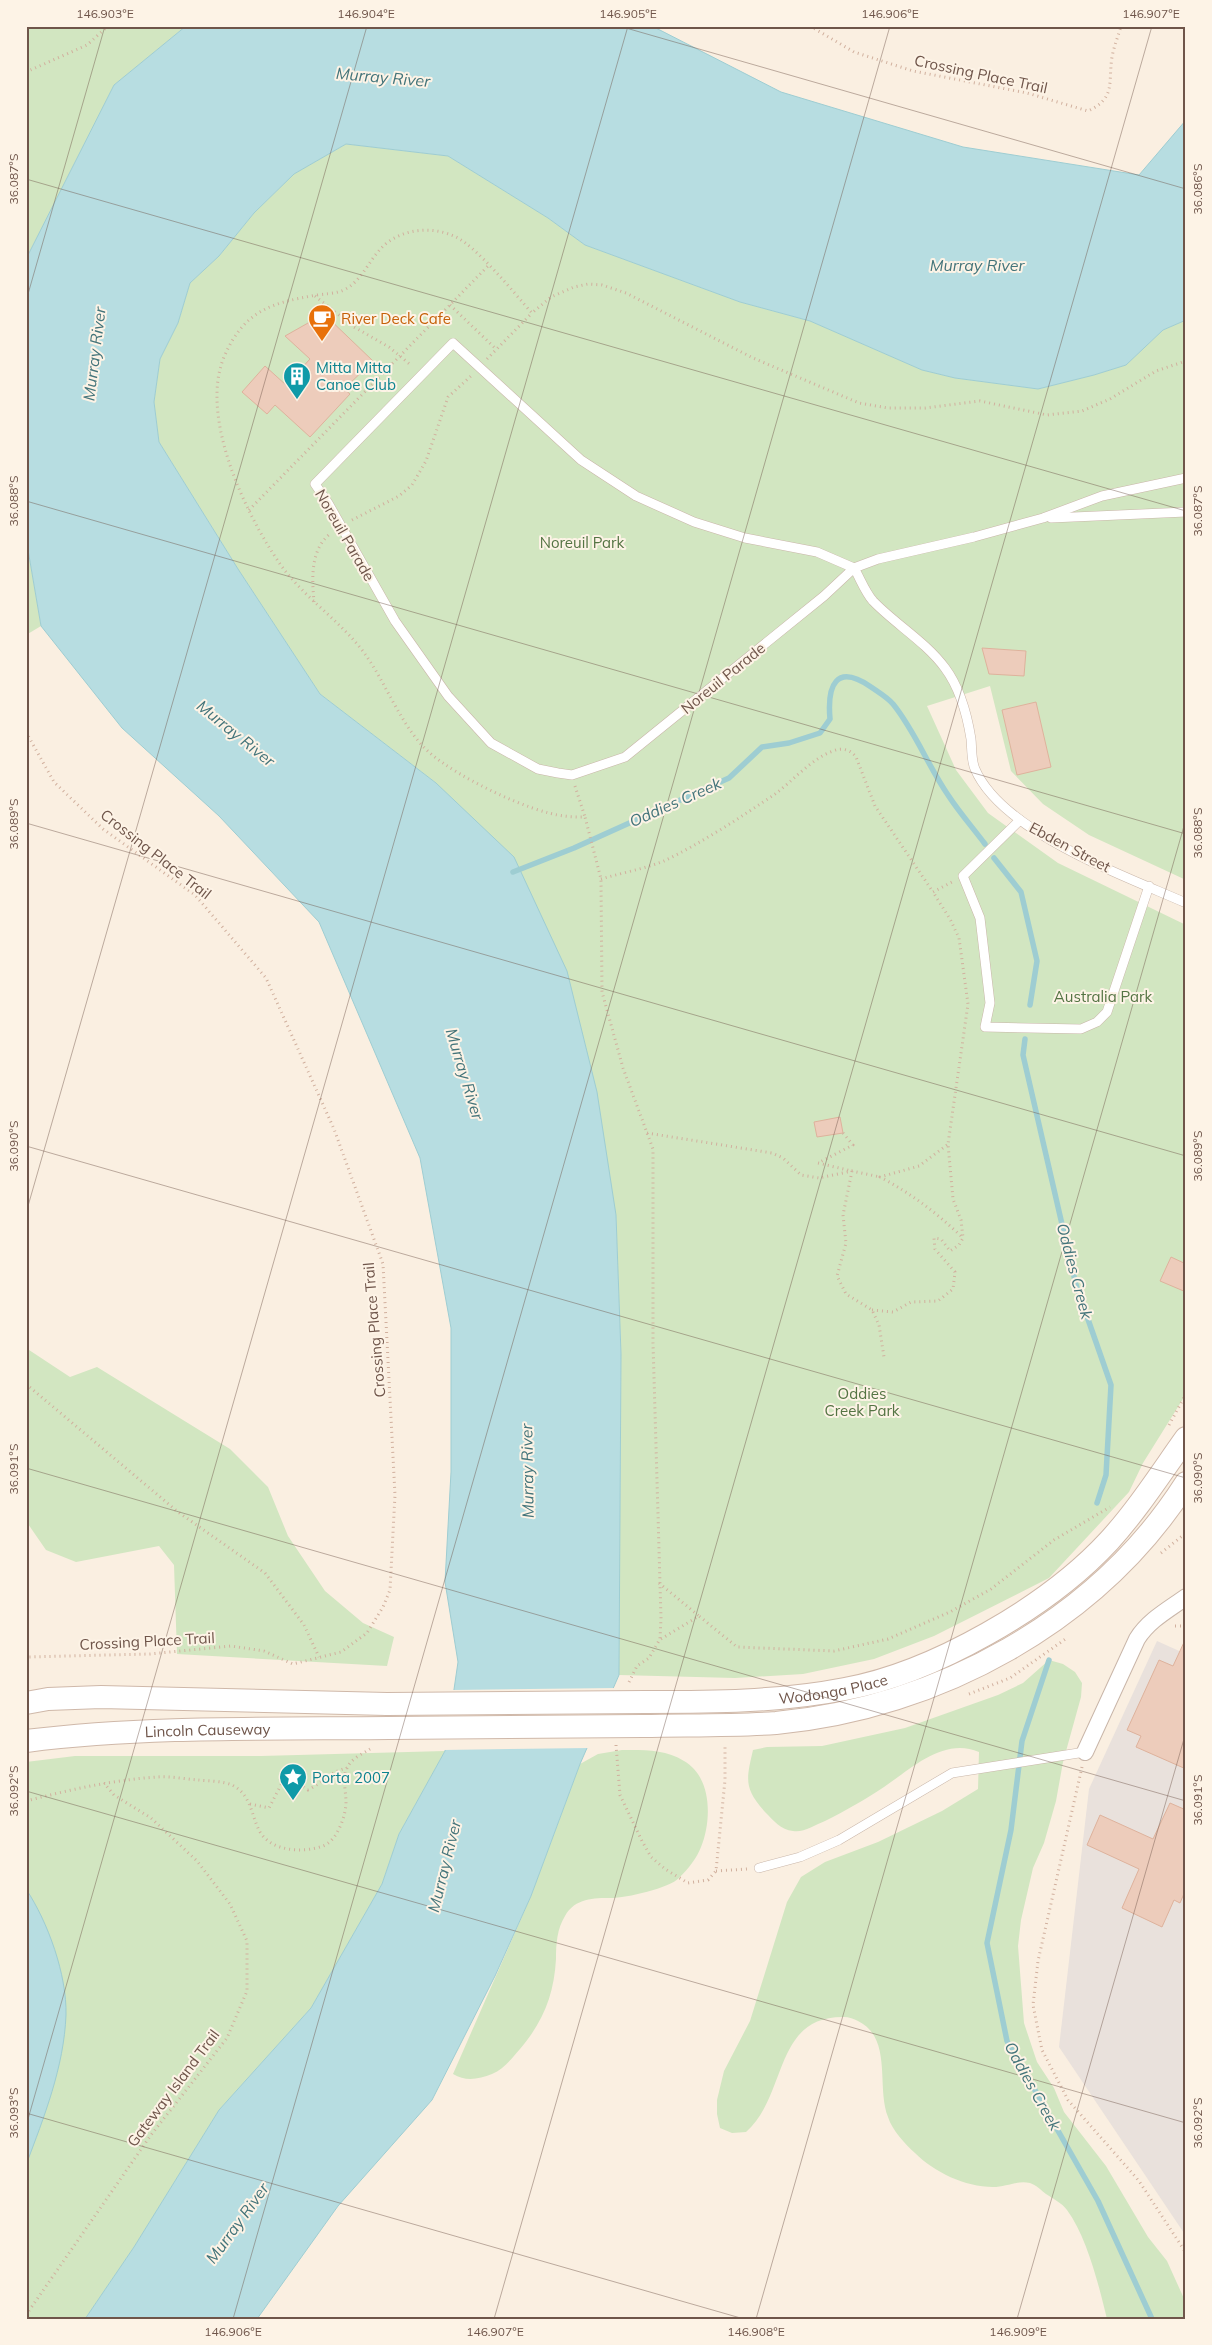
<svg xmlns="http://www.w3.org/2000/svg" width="1212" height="2345" font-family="Mulish,sans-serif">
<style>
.industrial{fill:#e9e1dc}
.green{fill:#d2e6c1}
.water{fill:#b7dde1;stroke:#9ecdd2}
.pier{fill:#faefe1}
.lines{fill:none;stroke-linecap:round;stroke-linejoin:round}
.stream{stroke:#9ecdd2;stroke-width:5.5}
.building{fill:#edccbb;stroke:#deb29c}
.service-casing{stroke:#c9b6a9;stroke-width:10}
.minor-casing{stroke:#c9b6a9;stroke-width:18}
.secondary-casing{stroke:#cfb8a9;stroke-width:24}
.path{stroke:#d1b09e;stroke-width:3;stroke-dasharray:1 4;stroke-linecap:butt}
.service{stroke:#fff;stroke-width:9}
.minor{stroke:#fff;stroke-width:16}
.secondary{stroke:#fff;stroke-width:22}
.secondary-bridge-casing{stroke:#cfb8a9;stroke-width:24;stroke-linecap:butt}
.secondary-bridge{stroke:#fff;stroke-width:22}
.ticks{fill:none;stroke:#6f554a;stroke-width:1;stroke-opacity:0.45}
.labels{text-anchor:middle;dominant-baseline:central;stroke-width:4;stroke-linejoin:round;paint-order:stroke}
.street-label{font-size:15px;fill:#6f554a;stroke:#fdf3e6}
.food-label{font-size:15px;fill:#c56008;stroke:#fdf3e6;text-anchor:start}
.culture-label{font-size:15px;fill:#0d838f;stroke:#fdf3e6;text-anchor:start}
.park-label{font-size:15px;fill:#547443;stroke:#fdf3e6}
.water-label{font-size:16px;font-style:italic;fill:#43747a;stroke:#fdf3e6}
.neatline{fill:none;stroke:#6f554a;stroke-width:2}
.ticks-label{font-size:12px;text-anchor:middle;fill:#6f554a}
</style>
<rect width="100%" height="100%" fill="#faefe1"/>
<polygon class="industrial" points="1157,1641 1186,1654 1186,2236 1059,2047 1089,1789"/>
<g class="green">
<polygon points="26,26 186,26 114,85 26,259"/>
<polygon points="346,144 448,156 548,218 585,245 740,302 810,321 922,370 955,378 1038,389 1094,375 1126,365 1163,330 1186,320 1186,880 1089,835 1043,804 1011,771 990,686 927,706 956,770 988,813 1058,863 1186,925 1186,1394 1143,1463 1129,1492 1049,1578 934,1636 874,1659 803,1674 735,1678 619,1675 621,1354 616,1215 436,783 320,694 238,569 159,442 154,402 160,359 178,323 190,283 219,256 254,213 294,174"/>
<polygon points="26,538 41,626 26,635"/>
<polygon points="26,1348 70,1377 97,1367 230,1449 268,1487 288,1536 325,1591 363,1623 394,1637 387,1666 177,1654 174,1565 159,1546 76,1562 46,1550 26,1521"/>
<path d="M1049 1660 1063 1664 1075 1672 1082 1683 1081 1697 1063 1762 1056 1801 1044 1843 1033 1868 1021 1920 1018 1946 1024 2023 1037 2062 1054 2088 1064 2112 1106 2166 1148 2237 1167 2261 1186 2303V2319H1107C1099 2286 1087 2237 1067 2210 1062 2203 1052 2198 1046 2194 1041 2190 1036 2185 1030 2183 1017 2180 1006 2187 993 2187 965 2187 934 2172 915 2153 905 2144 892 2130 888 2117 876 2087 893 2038 858 2021 854 2019 849 2017 844 2017 773 2016 788 2095 746 2132L732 2133 720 2128 717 2114V2100L724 2071 750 2021 787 1902 801 1877 825 1862 878 1842 942 1811 978 1789 979 1752C944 1737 912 1768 884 1787 866 1799 845 1811 825 1821 815 1825 803 1833 793 1831 781 1830 773 1820 765 1812 744 1788 746 1780 753 1750L767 1747 822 1746 905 1728 998 1695 1023 1683Z"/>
<path d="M622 1750C644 1750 665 1749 684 1761 712 1777 712 1820 701 1847 697 1858 688 1869 679 1878 670 1888 626 1898 611 1898 594 1898 575 1898 565 1916 557 1929 556 1944 556 1959 554 1995 543 2022 520 2049 512 2058 504 2069 492 2074 479 2079 466 2082 453 2074L531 1896 580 1764 598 1754Z"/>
<polygon points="445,1751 399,1834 382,1884 311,2008 219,2110 134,2247 85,2319 26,2319 26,1762 75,1756 261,1756"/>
</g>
<g class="water">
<polygon points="186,26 652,26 781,92 963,147 1139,175 1186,120 1186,320 1163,330 1126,365 1094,375 1038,389 955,378 922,370 810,321 740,302 585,245 548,218 448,156 346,144 294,174 254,213 219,256 190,283 178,323 160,359 154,402 159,442 238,569 320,694 436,783 514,857 567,971 597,1092 616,1215 621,1354 619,1675 580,1764 531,1896 495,1976 432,2100 338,2206 257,2319 85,2319 134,2247 219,2110 311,2008 382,1884 399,1834 445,1751 458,1662 445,1582 451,1472 451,1328 420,1158 319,922 219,816 122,728 41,626 26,538 26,259 114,85"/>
<path d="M26 1889C48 1922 67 1975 66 2015 64 2067 44 2117 26 2165Z"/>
</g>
<polygon class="pier" points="616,1688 590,1748 443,1750 452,1690"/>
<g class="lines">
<g class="stream">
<polyline points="994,858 1021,892 1037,961 1030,1005"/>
<path d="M513 872 574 848 729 778 762 747 789 743 820 733 830 719C827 685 836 663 871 687 878 692 887 697 893 704 915 731 928 766 948 795 959 812 973 828 985 844"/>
<polyline points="1025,1039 1023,1055 1076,1285 1111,1385 1106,1475 1097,1503"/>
<polyline points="1049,1660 1022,1741 1011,1830 987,1943 1007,2041 1098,2201 1152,2319"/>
</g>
</g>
<g class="building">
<polygon points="324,314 373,361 344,389 350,394 310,437 275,405 267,414 242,392 265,366 286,385 310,359 285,336"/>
<polygon points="982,648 1026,651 1024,676 989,674"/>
<polygon points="1036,702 1051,767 1017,775 1002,710"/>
<polygon points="840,1117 843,1133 817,1137 814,1122"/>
<polygon points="1171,1257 1186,1264 1186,1292 1160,1281"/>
<polygon points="1186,1638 1186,1769 1136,1747 1141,1736 1127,1730 1159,1660 1173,1666"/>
<polygon points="1170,1803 1186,1810 1186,1889 1180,1903 1174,1900 1162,1927 1122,1908 1139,1869 1087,1845 1100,1815 1153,1839"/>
</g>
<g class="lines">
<g class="service-casing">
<g id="service">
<polyline points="1051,518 1186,512"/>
<polyline points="854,568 817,552 745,538 694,522 636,496 581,460 453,343 315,484 328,503 395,621 448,696 491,743 538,769 558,773 572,775 625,757 824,596 854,568 878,559 974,537 1043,518 1102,496 1186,478"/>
<path d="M854 568C860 578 865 592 873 601 895 624 926 642 945 668 960 688 967 714 971 739 972 748 971 760 975 769 1002 832 1125 876 1186 903"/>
<polyline points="1020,820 963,876 980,918 990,1003 985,1027 1081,1029 1097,1022 1107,1012 1149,886"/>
<polyline points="759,1868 800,1857 839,1840 952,1773 1085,1752"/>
</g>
</g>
<g class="minor-casing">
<path id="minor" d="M1085 1752 1137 1639C1149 1620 1168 1610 1186 1597"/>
</g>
<g class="secondary-casing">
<g id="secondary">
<path id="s1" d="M645 1702C712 1702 778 1702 845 1689 933 1673 1048 1607 1109 1541 1138 1509 1161 1473 1186 1438"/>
<polyline points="26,1703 48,1699 101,1697 387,1704"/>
<path d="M643 1726C687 1725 732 1726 776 1723 938 1708 1098 1621 1186 1483"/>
<path id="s2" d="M26 1741C146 1726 269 1729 389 1728"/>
</g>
</g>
<g class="path">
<path d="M810 26 854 52 913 71 1027 93 1088 111C1116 98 1108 83 1112 57 1114 46 1118 37 1121 26"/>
<polyline points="26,72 87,45 108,26"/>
<polyline points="315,296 354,327 389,347 412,366"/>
<polyline points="450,305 496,349"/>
<polyline points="487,359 532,313"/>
<polyline points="249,510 488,266"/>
<polyline points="352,520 399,496 412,485 426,461 448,397 471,376"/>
<path d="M314 602C312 579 310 550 330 534"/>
<polyline points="26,732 54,782 103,829 195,895 266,978 334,1129 383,1264 395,1495 390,1590 383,1607 367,1633 341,1652 293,1664 264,1651 231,1646 150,1654 26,1657"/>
<polyline points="575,786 585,817"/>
<path d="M601 879C621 873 644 869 664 861 698 845 743 816 775 794 794 780 811 759 833 751 842 747 851 750 856 757L875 806 933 892 952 882"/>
<polyline points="647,1133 772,1153 783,1158 801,1175 819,1178 852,1171 880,1177"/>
<polyline points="843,1133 853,1145 818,1163 852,1171 843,1215 846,1243 837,1276 846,1294 872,1310 879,1325 884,1357"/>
<path d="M947 1145 919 1166 880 1177C912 1194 937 1213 963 1238"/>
<polyline points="872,1310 893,1312 911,1302 938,1301 953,1289 955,1272 935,1249 934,1238 941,1239 950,1251 959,1245 963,1238 961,1220 953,1199 948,1144 968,1004 959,938 950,919 933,892"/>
<polyline points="26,1384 178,1512 265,1573 304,1625 319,1657"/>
<polyline points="1169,1425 1186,1394"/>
<polyline points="1161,1553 1186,1533"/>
<polyline points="659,1583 699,1616"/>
<polyline points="1175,1626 1186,1626"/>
<polyline points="661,1639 699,1616 737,1647 834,1651 888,1639 950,1612 991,1589 1054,1540 1110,1507"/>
<path d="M629 1682 637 1666 649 1658 660 1639 661 1618 653 1343V1149L623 1068 602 992 601 879 585 817C578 817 571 817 564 816 529 812 457 777 430 753 403 730 386 683 365 654 341 621 304 598 280 564 246 515 199 417 224 357 244 311 270 303 317 295 332 293 343 294 355 282 368 269 375 250 391 240 410 228 435 227 456 237 477 247 515 294 532 313L551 297 574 287 588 284 602 285 626 293 753 358 859 403 888 408H925L980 401 1047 415 1082 411 1110 399 1156 371 1186 361"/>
<polyline points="969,1694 1010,1678 1067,1638"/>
<polyline points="616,1745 620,1795 642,1841 651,1857 665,1869 688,1883 708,1880 716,1871 725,1780 725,1746"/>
<polyline points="1082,1767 1038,1961 1033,2005 1042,2050 1068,2100 1139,2181 1186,2253"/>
<path d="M26 1801C69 1790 112 1780 157 1777 170 1776 185 1779 198 1780 208 1781 223 1781 232 1785 252 1795 251 1816 260 1832 272 1852 304 1853 323 1846 337 1841 346 1816 346 1802 346 1791 342 1778 347 1768 351 1759 362 1754 370 1749"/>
<path d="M250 1804 269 1808 282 1783C293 1782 300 1783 308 1790 322 1783 331 1771 347 1768"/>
<polyline points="716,1871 747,1869"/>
<polyline points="26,2315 151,2135 227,2038 247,1991 247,1941 230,1904 197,1861 151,1818 114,1795 104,1783"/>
</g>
<use href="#service" class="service"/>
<use href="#minor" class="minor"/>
<use href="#secondary" class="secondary"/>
<g class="secondary-bridge-casing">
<g id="secondary-bridge">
<polyline points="387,1704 645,1702"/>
<polyline points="389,1728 643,1726"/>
</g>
</g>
<use href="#secondary-bridge" class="secondary-bridge"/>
</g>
<path class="ticks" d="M619 26 1186 189M26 179 1186 511M26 301 105 26M26 501 1186 834M26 823 1186 1156M26 1146 1186 1478M26 1213 367 26M26 1468 1186 1801M26 1791 1186 2123M26 2113 744 2319M26 2126 628 26M233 2319 890 26M494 2319 1152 26M756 2319 1186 819M1017 2319 1186 1732"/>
<defs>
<g id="cafe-pin" transform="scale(1.4375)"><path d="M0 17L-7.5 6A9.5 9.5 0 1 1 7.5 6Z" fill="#e8710a" stroke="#fdf3e6"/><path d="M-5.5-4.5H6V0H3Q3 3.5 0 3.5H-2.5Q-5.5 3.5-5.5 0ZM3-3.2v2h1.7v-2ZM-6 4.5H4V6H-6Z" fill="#fff"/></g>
<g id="building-pin" transform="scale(1.4375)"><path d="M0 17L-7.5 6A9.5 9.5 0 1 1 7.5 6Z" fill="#0f9aa8" stroke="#fdf3e6"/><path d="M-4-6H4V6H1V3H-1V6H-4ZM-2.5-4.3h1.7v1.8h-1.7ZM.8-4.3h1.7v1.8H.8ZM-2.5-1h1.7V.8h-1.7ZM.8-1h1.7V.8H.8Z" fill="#fff"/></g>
<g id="sight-pin" transform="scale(1.4375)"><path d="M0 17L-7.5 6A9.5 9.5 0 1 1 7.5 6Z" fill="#0f9aa8" stroke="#fdf3e6"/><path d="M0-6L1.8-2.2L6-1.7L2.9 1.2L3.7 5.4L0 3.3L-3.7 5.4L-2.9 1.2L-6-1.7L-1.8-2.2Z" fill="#fff"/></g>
</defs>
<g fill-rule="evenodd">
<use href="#cafe-pin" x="322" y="318"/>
<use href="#building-pin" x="297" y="376"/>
<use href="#sight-pin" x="293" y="1777"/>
</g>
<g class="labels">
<g class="street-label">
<text transform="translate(981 74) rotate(12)">Crossing Place Trail</text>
<text transform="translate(345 535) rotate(60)">Noreuil Parade</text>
<text transform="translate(723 678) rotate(-39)">Noreuil Parade</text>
<text transform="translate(1070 847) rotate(28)">Ebden Street</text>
<text transform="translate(156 854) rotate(38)">Crossing Place Trail</text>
<text transform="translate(374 1330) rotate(-95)">Crossing Place Trail</text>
<text transform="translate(147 1641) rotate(-3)">Crossing Place Trail</text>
<text stroke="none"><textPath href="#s1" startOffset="189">Wodonga Place</textPath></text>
<text stroke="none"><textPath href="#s2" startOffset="182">Lincoln Causeway</textPath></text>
<text transform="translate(173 2088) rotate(-53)">Gateway Island Trail</text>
</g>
<g class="food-label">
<text x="341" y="318">River Deck Cafe</text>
</g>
<g class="culture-label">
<text x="316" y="367">Mitta Mitta<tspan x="316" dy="17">Canoe Club</tspan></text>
<text x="312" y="1777">Porta 2007</text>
</g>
<g class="park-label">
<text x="582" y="542">Noreuil Park</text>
<text x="1103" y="996">Australia Park</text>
<text x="862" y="1393">Oddies<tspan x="862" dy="17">Creek Park</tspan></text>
</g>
<g class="water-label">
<text transform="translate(383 77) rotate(5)">Murray River</text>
<text x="977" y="265">Murray River</text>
<text transform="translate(94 354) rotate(-83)">Murray River</text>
<text transform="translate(236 733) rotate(39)">Murray River</text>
<text transform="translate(675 802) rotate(-24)">Oddies Creek</text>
<text transform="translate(465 1074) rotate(73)">Murray River</text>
<text transform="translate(1075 1271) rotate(75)">Oddies Creek</text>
<text transform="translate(527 1471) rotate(-91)">Murray River</text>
<text transform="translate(444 1866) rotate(-76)">Murray River</text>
<text transform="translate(1033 2086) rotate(61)">Oddies Creek</text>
<text transform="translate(237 2223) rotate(-54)">Murray River</text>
</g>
</g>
<rect width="1212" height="2345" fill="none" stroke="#fdf3e6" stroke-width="55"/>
<rect x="28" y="28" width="1156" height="2290" class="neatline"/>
<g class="ticks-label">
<text x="105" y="18">146.903°E</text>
<text x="366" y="18">146.904°E</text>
<text x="628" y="18">146.905°E</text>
<text x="890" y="18">146.906°E</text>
<text x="1151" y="18">146.907°E</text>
<text transform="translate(14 179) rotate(-90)" y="4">36.087°S</text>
<text transform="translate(1198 189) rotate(-90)" y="4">36.086°S</text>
<text transform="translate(14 501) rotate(-90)" y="4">36.088°S</text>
<text transform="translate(1198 511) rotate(-90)" y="4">36.087°S</text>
<text transform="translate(14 824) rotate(-90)" y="4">36.089°S</text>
<text transform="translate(1198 833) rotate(-90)" y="4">36.088°S</text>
<text transform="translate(14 1146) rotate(-90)" y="4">36.090°S</text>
<text transform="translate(1198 1156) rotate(-90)" y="4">36.089°S</text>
<text transform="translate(14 1469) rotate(-90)" y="4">36.091°S</text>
<text transform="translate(1198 1478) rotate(-90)" y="4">36.090°S</text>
<text transform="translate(14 1791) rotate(-90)" y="4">36.092°S</text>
<text transform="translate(1198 1800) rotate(-90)" y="4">36.091°S</text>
<text transform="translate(14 2113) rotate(-90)" y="4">36.093°S</text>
<text transform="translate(1198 2123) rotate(-90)" y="4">36.092°S</text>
<text x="233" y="2336">146.906°E</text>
<text x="495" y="2336">146.907°E</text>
<text x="756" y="2336">146.908°E</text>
<text x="1018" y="2336">146.909°E</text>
</g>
</svg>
